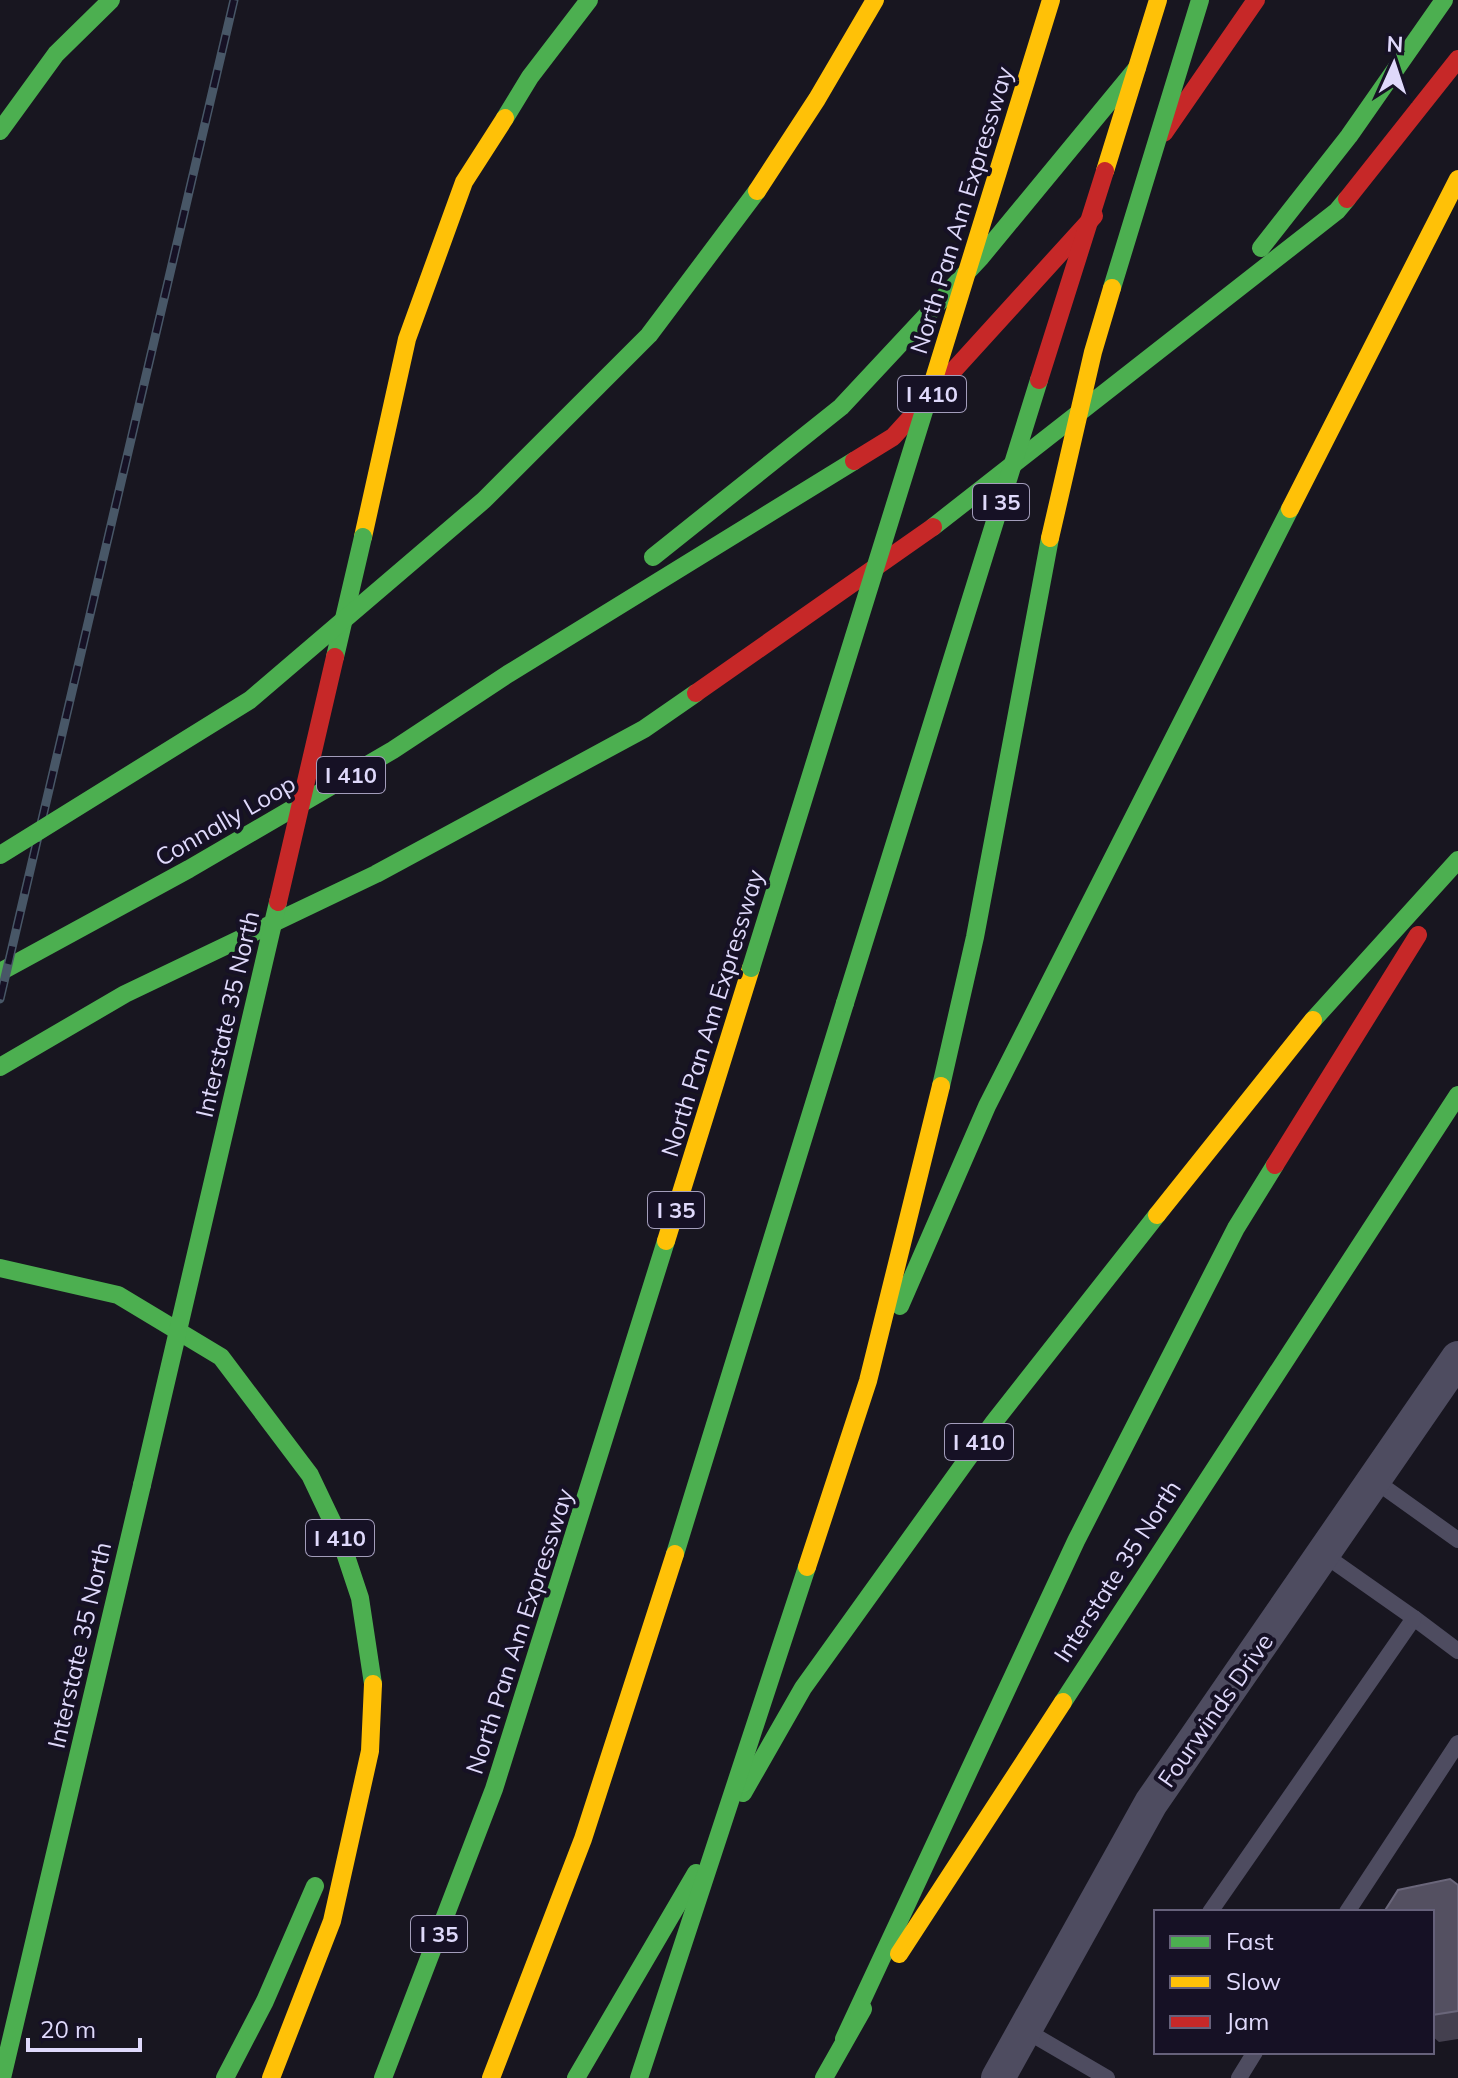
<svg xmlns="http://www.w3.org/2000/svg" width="1458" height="2078" font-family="Mulish,sans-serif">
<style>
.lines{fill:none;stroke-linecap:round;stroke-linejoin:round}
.lane{stroke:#4e4c60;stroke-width:16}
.street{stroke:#4e4c60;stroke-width:34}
.fast{stroke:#4caf50;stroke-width:18}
.slow{stroke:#ffc107;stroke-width:18}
.jam{stroke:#c62828;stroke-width:18}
.rail-casing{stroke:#485767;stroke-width:9}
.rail{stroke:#161125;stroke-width:6;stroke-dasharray:18;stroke-linecap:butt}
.fast-bridge{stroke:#4caf50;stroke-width:18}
.slow-bridge{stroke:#ffc107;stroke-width:18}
.jam-bridge{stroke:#c62828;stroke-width:18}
.wall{fill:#44404f}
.building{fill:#545061;stroke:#6a667a;stroke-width:2}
.labels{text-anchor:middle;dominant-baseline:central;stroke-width:8;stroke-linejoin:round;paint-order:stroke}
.shield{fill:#161125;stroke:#a39dbb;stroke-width:2}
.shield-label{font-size:22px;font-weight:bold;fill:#dfd9fb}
.street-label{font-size:24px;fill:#dfd9fb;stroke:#161125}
</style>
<rect width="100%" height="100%" fill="#181620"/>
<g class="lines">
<g class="lane">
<polyline points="1374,1480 1458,1540"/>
<polyline points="1414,1618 1458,1651"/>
<polyline points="1210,1912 1414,1618 1323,1554"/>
<polyline points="1347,1912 1458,1743"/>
<polyline points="1025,2030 1107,2078"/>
<polyline points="1239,2078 1255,2052"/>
</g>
<polyline class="street" points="998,2078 1151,1803 1458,1358"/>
<g class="fast">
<polyline points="505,118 530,77 589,0"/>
<polyline points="0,131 56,54 111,0"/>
<polyline points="1261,248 1349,136 1444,0"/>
<polyline points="933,527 1337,211 1347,199"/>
<polyline points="653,557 841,407 981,257 1137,68"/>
<polyline points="0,972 189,869 393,750 508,674 854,461"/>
<polyline points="1313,1020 1458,860"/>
<polyline points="0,1067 125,994 376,874 644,729 696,693"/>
<polyline points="0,1268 118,1295 221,1357 310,1475 340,1538 360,1598 373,1684"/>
<polyline points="900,1306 987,1106 1290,509"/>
<polyline points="675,1554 845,1003"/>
<polyline points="1063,1702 1458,1095"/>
<polyline points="743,1793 803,1688 994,1422 1157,1215"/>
<polyline points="844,2039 1076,1541 1236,1228 1275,1165"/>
<polyline points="2,2078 142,1485"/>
<polyline points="225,2078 265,2001 315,1886"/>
<polyline points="383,2078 494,1789 666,1241"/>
<polyline points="576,2078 696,1873"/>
<polyline points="824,2078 863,2009"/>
</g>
<g class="slow">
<polyline points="1290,509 1458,179"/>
<polyline points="363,537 407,339 464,182 505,118"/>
<polyline points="1157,1215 1313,1020"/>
<polyline points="666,1241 751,968"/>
<polyline points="899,1954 1063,1702"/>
<polyline points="271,2078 332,1921 370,1751 373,1684"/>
<polyline points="491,2078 583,1839 675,1554"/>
</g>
<g class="jam">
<polyline points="1164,133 1256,0"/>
<polyline points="1347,199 1458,59"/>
<polyline points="854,461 893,437 1094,216"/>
<polyline points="696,693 933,527"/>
<polyline points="1275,1165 1418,935"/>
</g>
<g class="rail-casing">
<polyline id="rail" points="0,999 234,0"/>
</g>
<use href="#rail" class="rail"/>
<g class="fast-bridge">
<polyline points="1112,288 1200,0"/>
<polyline points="335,657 363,537"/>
<polyline points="0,855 250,700 484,500 649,335 757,191"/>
<polyline points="751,968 933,382"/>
<polyline points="845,1003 1039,380"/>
<polyline points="941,1086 975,937 1050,538"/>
<polyline points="142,1485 278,902"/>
<polyline points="639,2078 807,1567"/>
</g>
<g class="slow-bridge">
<polyline points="1105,171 1158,0"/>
<polyline points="757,191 817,99 875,0"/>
<polyline points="933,382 1051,0"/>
<polyline points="1050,538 1093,352 1112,288"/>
<polyline points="807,1567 868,1381 941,1086"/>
</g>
<g class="jam-bridge">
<polyline points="1039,380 1105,171"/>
<polyline points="278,902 335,657"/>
</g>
</g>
<polygon class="wall" points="1458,1885 1458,2039 1439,2042 1432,2036 1432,1912"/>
<polygon class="building" points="1450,1879 1458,1885 1458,2011 1432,2015 1432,1912 1384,1912 1398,1890"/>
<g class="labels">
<g class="shield">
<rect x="898" y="376" width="68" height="36" rx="6"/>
<rect x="973" y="484" width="56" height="36" rx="6"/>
<rect x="317" y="757" width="68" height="36" rx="6"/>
<rect x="648" y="1192" width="56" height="36" rx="6"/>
<rect x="945" y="1424" width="68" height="36" rx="6"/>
<rect x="306" y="1520" width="68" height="36" rx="6"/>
<rect x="411" y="1916" width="56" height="36" rx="6"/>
</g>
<g class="shield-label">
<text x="932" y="394">I 410</text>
<text x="1001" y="502">I 35</text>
<text x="351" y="775">I 410</text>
<text x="676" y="1210">I 35</text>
<text x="979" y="1442">I 410</text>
<text x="340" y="1538">I 410</text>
<text x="439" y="1934">I 35</text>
</g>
<g class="street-label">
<text transform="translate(961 210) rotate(-73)">North Pan Am Expressway</text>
<text transform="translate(225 820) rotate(-30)">Connally Loop</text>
<text transform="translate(712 1013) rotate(-73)">North Pan Am Expressway</text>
<text transform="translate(227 1014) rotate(-77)">Interstate 35 North</text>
<text transform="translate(1117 1571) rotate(-57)">Interstate 35 North</text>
<text transform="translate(519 1631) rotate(-72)">North Pan Am Expressway</text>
<text transform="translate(79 1645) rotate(-77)">Interstate 35 North</text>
<text transform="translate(1215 1710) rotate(-55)">Fourwinds Drive</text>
</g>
</g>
<rect x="1154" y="1910" width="280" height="144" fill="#161125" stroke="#66617b" stroke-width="2"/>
<rect x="1170" y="1936" width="40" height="12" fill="#4caf50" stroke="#66617b" stroke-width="2"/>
<text x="1226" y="1950" font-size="24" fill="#dfd9fb">Fast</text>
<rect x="1170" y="1976" width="40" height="12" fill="#ffc107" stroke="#66617b" stroke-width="2"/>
<text x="1226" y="1990" font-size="24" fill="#dfd9fb">Slow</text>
<rect x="1170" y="2016" width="40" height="12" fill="#c62828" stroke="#66617b" stroke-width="2"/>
<text x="1226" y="2030" font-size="24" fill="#dfd9fb">Jam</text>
<g transform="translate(1394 64) rotate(3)" stroke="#161125" stroke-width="6" paint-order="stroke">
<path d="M0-6L14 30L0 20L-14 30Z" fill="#dfd9fb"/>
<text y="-12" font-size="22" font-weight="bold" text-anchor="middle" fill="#dfd9fb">N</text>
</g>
<path d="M28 2038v12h112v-12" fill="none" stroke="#dfd9fb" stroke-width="4"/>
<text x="40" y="2038" font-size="24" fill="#dfd9fb" stroke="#161125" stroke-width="6" paint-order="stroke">20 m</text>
</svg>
